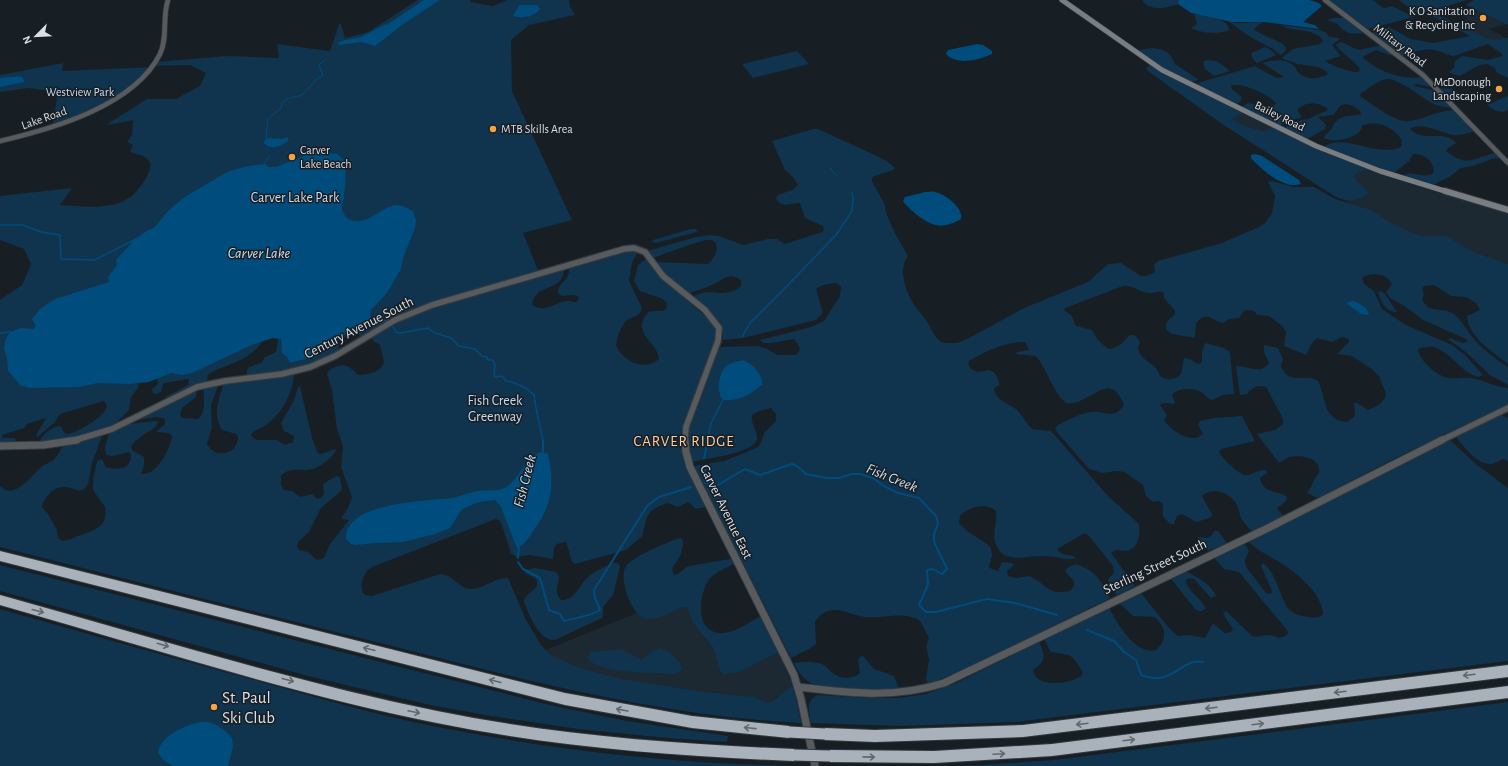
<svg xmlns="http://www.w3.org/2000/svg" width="1508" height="766" font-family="'Alegreya Sans',sans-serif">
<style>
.built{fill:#1c2832}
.green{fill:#10334e;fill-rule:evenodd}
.water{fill:#004c7c}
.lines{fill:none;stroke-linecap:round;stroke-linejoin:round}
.stream-far2{stroke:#004c7c;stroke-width:1}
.stream-far1{stroke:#004c7c;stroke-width:1.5}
.stream{stroke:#004c7c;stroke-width:2}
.tertiary-far2-casing{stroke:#32393f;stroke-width:6}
.tertiary-far1-casing{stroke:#32393f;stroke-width:8}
.tertiary-casing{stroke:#32393f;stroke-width:9}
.secondary-far1-casing{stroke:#32393f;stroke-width:6}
.secondary-casing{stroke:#32393f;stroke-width:8}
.motorway-casing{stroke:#32393f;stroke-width:2}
.tertiary-far2{stroke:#585b5e;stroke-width:4.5}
.tertiary-far1{stroke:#585b5e;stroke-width:5.5}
.tertiary{stroke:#585b5e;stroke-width:7}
.secondary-far1{stroke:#797e83;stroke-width:5}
.secondary{stroke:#797e83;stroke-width:6}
.motorway{fill:#a9b2ba;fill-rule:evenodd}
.motorway-bridge-casing{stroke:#32393f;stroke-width:13;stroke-linecap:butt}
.motorway-bridge{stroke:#a9b2ba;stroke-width:11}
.oneway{stroke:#60686f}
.poi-dot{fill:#f5a346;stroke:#171e24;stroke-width:1.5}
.labels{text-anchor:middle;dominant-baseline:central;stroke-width:3;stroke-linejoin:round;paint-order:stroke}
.far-poi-label{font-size:12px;fill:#dbdfe4;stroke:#171e24;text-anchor:end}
.far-street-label{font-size:12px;fill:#dbdfe4;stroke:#171e24}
.far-park-label{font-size:12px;fill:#c9dcee;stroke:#171e24}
.park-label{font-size:14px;fill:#c9dcee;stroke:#171e24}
.street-label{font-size:14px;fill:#dbdfe4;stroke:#171e24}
.water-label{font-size:15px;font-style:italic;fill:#caddee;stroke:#171e24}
.neighbourhood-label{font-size:15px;letter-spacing:1px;fill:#ffcfa2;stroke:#171e24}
.near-poi-label{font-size:17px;fill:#dbdfe4;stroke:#171e24;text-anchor:start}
</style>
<rect width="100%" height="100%" fill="#171e24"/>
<g class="built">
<polygon points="1456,7 1469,13 1479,11 1506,24 1489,29 1508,39 1498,46 1454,23 1468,19 1449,9"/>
<polygon points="1165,74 1301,140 1347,161 1508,213 1508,315"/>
<polygon points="685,593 698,623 727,652 769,633 791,680 800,720 502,668"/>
</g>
<g class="green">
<path d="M418 0H470L471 2 493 6 507 0H569L570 7 575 15 529 25 511 40 512 91 572 220 523 233 538 270 383 324 360 338 358 330 366 329 371 324 286 355 292 362C308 361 315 350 328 342 334 338 342 336 349 334L338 342 339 350C308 368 283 372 247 375V370L249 367 261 363 265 357 276 352 278 339 273 338 262 341C253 359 229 364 212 372L208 375 207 382 185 389 163 401 167 396 188 385 189 379 165 383 163 384 161 392 156 394 153 393 152 389 158 384 157 379 139 383 138 388 131 397 129 410 118 421 116 425 87 436 38 443C43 435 51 426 61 426L63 431 67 434C77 433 106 416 107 406L104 401 60 414 55 422 38 437 36 435 46 418 27 424 24 428 2 435V438H14L16 440 14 443H0V300L22 285 31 264 24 249 0 240V196L72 188 60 205C80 206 100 209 119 203 123 202 129 198 133 195 139 189 155 169 149 161 145 155 136 154 130 152L133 145 127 142 132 135 133 120 108 125 109 123 147 99H176L200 86 206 73 190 65 153 66 156 62 227 56 279 58 277 44 330 51 339 24H341L345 38 368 32Z"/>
<path d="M1143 0H1190C1176 4 1156 15 1143 2Z"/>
<polygon points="1328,0 1372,0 1384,8 1392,6 1414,17 1368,29"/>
<polygon points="1399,0 1467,0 1419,15"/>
<polygon points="1473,0 1508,0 1508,25 1466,5"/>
<path d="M1435 13 1485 38 1494 40 1508 38V78L1497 73 1495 68 1487 64 1480 65 1459 76 1450 73 1449 72 1454 68 1455 61 1462 56 1488 60 1503 56 1501 53 1488 44 1454 56C1448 56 1444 52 1438 51 1427 47 1414 52 1403 56L1372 33 1389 27 1411 39 1433 43 1470 36 1430 15Z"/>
<path d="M1194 14C1204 16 1229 17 1229 30 1222 35 1198 33 1191 28L1197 24Z"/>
<path d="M1333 18H1346L1365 33C1354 35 1343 34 1338 24L1327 20Z"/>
<polygon points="1229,22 1237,23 1263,22 1255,28 1254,30 1283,44 1286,48 1285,52 1280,55 1273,49 1252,38"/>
<path d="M1281 25 1320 30 1327 33 1329 37 1340 38V39L1332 45 1341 56 1325 61C1330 65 1352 73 1359 72L1360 69C1354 60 1338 51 1336 44L1342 42 1358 50 1382 45 1394 54 1389 55 1376 50 1364 56 1363 58C1380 72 1400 80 1422 77L1435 88 1416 84 1414 86 1437 91 1453 108C1446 107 1440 107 1434 104 1423 99 1399 78 1387 79 1378 80 1368 89 1360 94L1361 97C1372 104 1396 123 1409 121 1425 119 1438 110 1455 110L1475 131C1468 133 1460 136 1453 135 1441 133 1421 121 1410 129 1423 143 1445 129 1456 143L1447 149 1446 151C1469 168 1472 158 1495 153L1500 158 1492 159 1473 166 1461 168 1449 177 1433 185 1403 176C1411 169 1423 180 1433 173 1436 162 1423 153 1413 154L1409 161 1394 173 1323 147C1344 132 1376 158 1401 147L1402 141C1395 127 1378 120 1363 125 1361 127 1361 131 1358 133 1351 139 1333 143 1324 138L1325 135C1334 130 1331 124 1339 119 1346 114 1354 117 1361 114L1360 111C1355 106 1345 101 1339 107 1337 110 1336 112 1333 115L1318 117 1326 125 1325 129 1307 139 1285 128 1291 122 1308 119 1326 111 1328 109C1320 102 1304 101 1297 110L1301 116V118L1291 120 1279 126 1241 107 1248 103 1268 108 1276 104C1274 97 1240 81 1231 86L1232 89 1242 97 1241 101 1236 105 1198 86V83L1201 82 1255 66 1276 78 1284 77 1262 63C1272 60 1284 58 1293 65 1296 67 1296 70 1298 72 1307 81 1318 79 1328 74L1326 71 1318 67 1298 64 1283 59V57L1293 49 1320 44 1323 41C1315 27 1293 33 1281 25Z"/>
<polygon points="1265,47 1271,50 1276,55 1257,63 1253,59 1251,53"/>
<polygon points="1152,48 1160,49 1167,52 1171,56 1175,64 1199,80 1191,82 1172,74 1135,51"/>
<polygon points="797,51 809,64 753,78 742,64"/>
<polygon points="1207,60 1217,61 1230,71 1214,76 1205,69 1203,62"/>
<path d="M63 63 62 71 152 67C123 98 90 110 52 127L58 92 28 88 0 92V75Z"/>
<path d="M1150 65 1172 78 1243 113 1232 119C1235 123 1257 130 1263 131 1267 131 1269 129 1273 127L1326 152 1369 169 1356 173 1354 176C1356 184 1367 187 1368 194 1357 201 1349 202 1336 197L1225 126 1149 72 1146 68Z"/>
<polygon points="1439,88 1453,89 1466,99 1452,101"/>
<path d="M1508 96V110C1501 114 1494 111 1488 106L1489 104C1496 102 1500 98 1508 96Z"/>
<path d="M813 129H818L877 156 887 161 895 168 893 170 875 176 872 178V181L885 205 886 213 896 235 908 256C898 268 905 290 913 303 917 310 924 316 928 323 933 331 934 338 943 343H957L967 339 1024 308 1088 282 1108 264 1121 263 1141 276H1146L1155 272 1154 265 1158 261 1222 243 1261 226 1266 222 1272 213 1275 196 1268 182 1272 181 1294 187H1314L1335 199 1371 210 1395 225 1415 234 1424 236H1446L1476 253 1508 264V364C1493 352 1468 337 1467 316L1480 310 1476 303 1466 297 1451 296 1434 285 1424 286 1422 289 1424 294 1422 299C1429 315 1443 306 1454 314 1462 320 1467 331 1474 339 1483 350 1496 359 1508 367V385L1490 375 1467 353 1448 339 1450 338 1463 343 1468 341 1466 339 1423 320 1403 305 1390 298 1386 292 1392 284C1387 273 1370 272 1362 278L1364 284 1374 291 1382 309 1406 325 1452 345 1465 355 1483 375 1479 377C1462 374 1452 353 1434 347 1430 346 1424 348 1419 348L1418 350C1420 361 1438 377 1449 378 1457 379 1464 377 1471 378 1484 380 1495 387 1508 388V404L1395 458 1320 497H1315L1307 493C1311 488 1312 485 1314 480 1316 475 1320 474 1319 469 1318 457 1299 455 1290 457 1286 458 1283 461 1279 463L1257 434 1275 430 1283 424V419L1266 387C1257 384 1252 388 1247 394L1240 395 1236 366C1249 366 1261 375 1269 363L1264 352V345L1278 348 1283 359 1281 366C1290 387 1304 372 1318 381 1326 396 1322 418 1345 422 1359 417 1354 414 1354 403H1357L1368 410C1376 407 1384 403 1386 394L1379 376 1373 370 1352 356 1337 354 1349 342V339L1342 337 1332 342 1317 338 1312 343 1306 355 1284 346 1286 331 1282 326 1269 316 1257 315 1254 311 1246 310 1243 312 1239 318 1229 319 1223 323C1212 321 1208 310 1196 323L1195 338 1172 334 1166 330C1165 320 1169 320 1175 314V311L1164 298V293C1159 290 1154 294 1148 293 1139 292 1132 284 1123 286L1063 309 1071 315 1076 326 1092 330 1098 340 1107 348 1111 349 1120 345 1130 335H1135L1140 342 1138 348C1141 363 1156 361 1160 376 1168 381 1174 380 1181 374L1184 358 1190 359 1198 364 1202 363V351L1205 343 1224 348 1230 352 1234 394 1223 395 1212 400C1207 399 1205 393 1199 391 1192 388 1178 388 1172 395L1175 403C1170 406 1165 400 1160 405L1167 415 1164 420C1171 431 1192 445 1203 434L1198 425 1200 421 1214 418 1242 416 1255 441 1221 449 1219 452C1223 459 1240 477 1248 475 1254 474 1260 469 1266 470L1267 473 1260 478C1264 495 1279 490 1287 497L1286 501 1277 508 1283 516 1252 532C1249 528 1245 524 1242 520 1239 514 1239 508 1235 502 1228 492 1212 487 1202 496L1212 514 1211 517 1197 522C1187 519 1179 505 1174 524H1170L1163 516V504L1159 501 1153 502 1146 496 1143 485 1124 472 1117 471 1102 473 1089 469 1056 431 1055 428 1058 425C1068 420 1079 414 1090 412 1105 410 1113 421 1124 405 1109 367 1090 407 1066 403 1052 391 1048 371 1036 356L1016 354 1017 352 1029 350 1025 342C1007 341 984 352 969 361L968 364 971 369 977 372 989 370 995 373 999 382V385L994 388C995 400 1008 403 1016 409 1022 414 1026 423 1032 429L1051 431 1108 496 1139 524C1141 534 1138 551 1125 551 1122 551 1119 550 1116 550L1111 553 1135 586 1117 595 1110 586 1108 581 1109 578 1114 573 1113 566 1089 536 1085 533 1057 549C1061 557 1070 553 1076 558L1075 559C1064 560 1054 556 1043 556 1026 555 1002 566 995 542 992 532 998 521 996 511 986 502 968 507 960 516L959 523 967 531 987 544 991 548 992 555 989 566 990 568 998 571 1002 562 1012 563 1014 565 1007 571 1008 576 1016 578 1029 576C1046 583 1047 596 1070 591 1080 580 1070 579 1065 571 1070 565 1074 563 1081 566 1097 572 1103 584 1110 598L963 670 928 684 926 678 929 660 926 646 929 638 920 621C905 610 883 619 866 617 854 616 844 609 833 610 825 611 819 615 815 622L816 644 811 648 791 658 694 466 724 461 749 451 758 447 762 441 764 433 776 421V414L771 408 759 411 752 415C750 424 758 430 757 439 755 453 704 459 692 462L688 439 689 430 720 347 757 346 765 348 778 355H796L800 350 798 344 794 339 772 343H763L760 340 811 327 824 321 840 296 841 287 836 283 823 285 816 289 823 313 816 320 743 338 722 340C726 320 705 308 692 297 712 285 723 301 741 286V280C728 271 723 280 712 285 704 289 696 290 688 294L667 276 656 262 708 264C714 259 723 244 711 240 706 238 662 255 653 258L647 251 696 237 710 235 719 236 743 245 768 239H777L785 244 822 232 824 229 823 226 805 218 800 203C791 202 782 210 776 198L778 195 794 189 798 185 793 177 785 170 772 141ZM740 360C751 365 763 372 762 385 750 395 739 400 723 400 716 393 719 374 725 367 729 363 735 362 740 360Z"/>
<polygon points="691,229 696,229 697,232 656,243 652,242 653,240"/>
<path d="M630 250 638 252 632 262 629 281 642 308C640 317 633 316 627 320 621 325 617 338 616 345 622 361 644 372 659 359 658 342 630 334 648 312L652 311H662L666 309 667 303 663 299 640 291 634 281 638 265 646 259 658 275 706 317 716 330 714 344 684 422 680 438 684 463 706 507 696 509 688 502 678 507 667 503 658 507 651 511 647 517 642 536 626 550 575 564 572 562 566 542 557 544 554 548 553 559 529 555 516 557 511 553 502 525 499 520 496 519 372 567C363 572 358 588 365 595L372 596 440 574C453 574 459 589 471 589 484 589 495 577 508 578L526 620 541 645 551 655 577 667 621 679 704 692 754 697 768 703 773 701 793 685 801 723C663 716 533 682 400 648 267 615 133 581 0 547V486C14 501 32 475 41 467 45 464 49 463 52 461 57 458 60 451 63 446L102 436 92 463 88 484 84 489 79 491C73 489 68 486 62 487 54 487 43 499 42 507L48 514 57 530 58 538 63 541C69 540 73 538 78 536 95 530 108 528 105 507L93 490V479L97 461 102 459 106 467C119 471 134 468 130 452L112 456 106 455 105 447 109 433 128 424 155 421 158 422C157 430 136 436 131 447L132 450 144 457V465L141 474C157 476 170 449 172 436L169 433 156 432 165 424V419L157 417 137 420 197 390 196 397 182 408 180 414 182 418 198 419C206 413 204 397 203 388L219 384 211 405 212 428 207 443C212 459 238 456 238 437L236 434 222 430C212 416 219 398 224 383L294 374C293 393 282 414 266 425 262 428 257 429 252 433L251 436 256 440H277L285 445 293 442 294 436 284 431 281 423 294 400 298 387 300 386 312 438 318 453 321 454 335 449 336 450C332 459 316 471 305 470 295 470 289 468 281 476V485L284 490 292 491 300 497 312 494 317 499 321 498 324 494 323 484 336 476 340 477 342 490 321 508 309 532 298 542 297 546 299 550 308 552 317 560 324 558 330 544 349 520 342 519V517L348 508 352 497 341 467 343 446 337 429 332 390 327 374 329 370C343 362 348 364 358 375 367 375 381 372 384 362L380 345 373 341 372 336C430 302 499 288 564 268 564 293 536 282 532 304 542 314 555 303 566 301 570 300 572 302 576 302L579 299 578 296 572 295 562 296 558 293C557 282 570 283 569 267Z"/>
<path d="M1381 291 1385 294 1397 312C1385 312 1381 302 1378 292Z"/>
<path d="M1501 415 1508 418V461L1503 459C1499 461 1496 463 1491 464 1478 465 1464 447 1456 437Z"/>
<path d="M1450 440 1476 464 1508 488V661L1015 722 902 726 811 723C809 711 805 702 817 695L870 698H898L926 694 956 683 1039 642C1046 656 1046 661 1033 670 1035 689 1072 684 1082 675L1083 672 1075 660 1069 655 1051 652 1044 639 1109 608C1117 623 1135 655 1156 650 1168 640 1166 625 1154 617L1133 616 1119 603 1141 593 1169 628 1178 636 1189 635 1205 638 1213 623 1225 633 1231 632 1233 629 1223 614 1226 611 1252 636C1257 638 1262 635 1268 635 1275 635 1282 642 1288 633L1287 630 1239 572 1224 569 1214 558 1245 544 1249 551 1245 560 1246 567 1266 593 1271 594 1272 591 1261 566 1263 563C1278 574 1281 604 1291 611 1296 615 1303 616 1309 617 1315 618 1319 618 1323 614 1322 591 1291 568 1272 558 1262 551 1259 552 1249 542Z"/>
<polygon points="1214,531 1218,531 1227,543 1208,551 1198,540 1198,537 1207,538 1212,535"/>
<path d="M680 538 683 540C683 551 679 560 672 568L674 575C682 574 683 567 690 566 704 563 717 561 731 559L734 564C726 568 713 573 708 581 698 598 695 635 724 633 736 632 749 622 760 617L778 652 740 672 723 674 720 670 713 647 693 623 687 607H683C673 611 658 620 646 619 631 616 618 577 626 566 632 557 669 541 680 538Z"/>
<path d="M613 563H618L620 567 613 595 603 607V616L602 618 555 640C539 641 529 615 524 602 525 591 541 591 536 579L525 573V570L535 568 556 572 559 577C558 586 554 593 561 600 575 601 579 585 587 578 594 571 604 567 613 563Z"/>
<polygon points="0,565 550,705 627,721 728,736 727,742 667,738 578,729 491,716 430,705 308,676 0,591"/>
<path d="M1186 571C1196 577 1212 584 1216 596L1211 598 1194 579 1190 578 1186 580C1187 592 1202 598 1205 608 1203 612 1198 612 1195 609L1171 579Z"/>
<path d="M0 609C81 632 162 655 243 677 298 692 353 709 409 721 535 748 664 763 793 766H0Z"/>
<path d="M660 648C669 650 678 659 682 667L680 672 673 674C655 673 595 674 587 657L591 652 622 649 641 660 653 651Z"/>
<path d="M863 656 874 669 894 676 899 689C877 690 828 692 809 682 801 677 798 671 794 663 800 662 815 661 822 664 827 666 829 671 834 674 840 679 854 679 860 673L858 660 860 657Z"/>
<polygon points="1508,702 1508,766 966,766 1054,760"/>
</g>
<g class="water">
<polygon points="424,0 440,0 402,25 375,46 362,42 339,45 338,43 341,41 361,37 384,25 388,24"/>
<polygon points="1179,0 1309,0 1319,3 1322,6 1303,22 1315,25 1319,29 1265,22 1232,22 1191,13 1178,4"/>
<path d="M519 5H537L540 9C534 17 522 19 513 16Z"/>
<path d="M977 44 983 45 992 51V54C979 60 957 66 946 54L948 50Z"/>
<polygon points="20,76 23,78 24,82 0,87 0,78"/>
<path d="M287 137 289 140C280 146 273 151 263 143L267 138 282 139Z"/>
<path d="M322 152 337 154 344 160C347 172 345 184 344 197 344 201 341 205 342 209 342 211 345 216 346 217 362 231 381 207 395 205 402 205 407 208 413 211L416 220 415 228 403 258 401 269 387 293 371 310 370 315 372 322 368 328 353 331 330 341 306 359 294 362H290L287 357 282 353 281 339 273 338 254 344 192 373 183 375 171 373 149 382 128 384 98 383 79 387 29 388 20 385 8 371 7 358 4 349 5 341 10 332 21 328 33 329 36 326 32 319 40 309 55 299 109 282 108 277 117 265 116 260 133 241 146 231 154 228 168 211 183 198 227 172 247 166 264 164 267 165 268 167H276L308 154Z"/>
<path d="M1255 154 1262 156 1299 180 1301 184C1284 190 1262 170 1251 158V155Z"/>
<path d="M925 192C929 192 932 191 935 192 945 194 964 208 961 219 954 223 945 227 936 225 927 224 908 209 903 201L905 197Z"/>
<path d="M1352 301C1359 302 1368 308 1369 315L1361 314 1347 304 1348 302Z"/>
<path d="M742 360C751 362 764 375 762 385 751 394 738 402 723 400 716 393 718 375 725 367 729 363 737 361 742 360Z"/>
<path d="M542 452 548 454C550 460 550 466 551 473 553 497 547 511 534 530 529 536 526 543 520 547L518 548 516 546 501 507 495 500 479 502 462 509 450 528 435 534 403 542 375 543 356 545 351 544 346 539C344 502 427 501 452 498 461 496 469 492 479 491 489 489 499 493 508 486 521 476 525 456 542 452Z"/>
<path d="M200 722C213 720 224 729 232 738L233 747 228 766H173L164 761 158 753C159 736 186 725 200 722Z"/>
</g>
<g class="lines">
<g class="stream-far2">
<polyline points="268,139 266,138 268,119 281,108 282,103 290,98 302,95 316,80 323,75 319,65 324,60"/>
<polyline points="264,164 270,155"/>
<polyline points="830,168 838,177"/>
</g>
<g class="stream-far1">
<polyline points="0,225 22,225 41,232 60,235 61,259 95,260 140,237"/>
<polyline points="372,322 388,320"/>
<path d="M392 325 396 332 400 333 428 328 435 333 451 338 459 346 475 349 482 356 487 357 488 360H493L495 365 494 375 496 377 502 376 506 381C513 381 529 389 534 395L536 408 543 441"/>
<polyline points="0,333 10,332"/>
<polyline points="742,337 750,323 786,287 836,235 852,211 853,199 852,193"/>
<polyline points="707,441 711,423 723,400"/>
</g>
<g class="stream">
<polyline points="543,440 543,454"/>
<polyline points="704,458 708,440"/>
<polyline points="703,466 704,471 711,483"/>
<polyline points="705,483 718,485 745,469 760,475 792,464 797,466 806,474 827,478 838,478 852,474 860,474 873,478 884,486 898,493 919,498 936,516 938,523 934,534 934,542 947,569 942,574 933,569 927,570 928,584 919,605 926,612 936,612 987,599 1015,603 1057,615"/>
<polyline points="518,558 519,546"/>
<path d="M518 562 523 569 540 578 549 610 560 614 564 621C574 618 592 616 600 610L595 598 594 590 647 506 659 497 691 487"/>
<path d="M1087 630 1114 641 1124 652 1136 660 1141 675C1173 688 1181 657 1203 662"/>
</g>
<g class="tertiary-far2-casing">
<g id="tertiary-far2">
<polyline points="1325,0 1423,75 1508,163"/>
<path d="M0 141C52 129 134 106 160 54 168 38 162 17 168 0"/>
</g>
</g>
<g class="tertiary-far1-casing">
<g id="tertiary-far1">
<polyline points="72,441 112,429 197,387 225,381 282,374 310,367 335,356 395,320 432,305 624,249 634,248 645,252 663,276 705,310 719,328 718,341 686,427 685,441"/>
<polyline points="1440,441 1508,408"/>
</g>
</g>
<g class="tertiary-casing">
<g id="tertiary">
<polyline points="685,440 686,452 690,467 794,675 801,699 815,766"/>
<polyline points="0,446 43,445 77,440"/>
<path d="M798 687C849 693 894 699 944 683L1264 530 1442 440"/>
</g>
</g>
<g class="secondary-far1-casing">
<polyline id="secondary-far1" points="1062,0 1162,70 1316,146 1380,171 1448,192"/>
</g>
<g class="secondary-casing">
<polyline id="secondary" points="1445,191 1508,210"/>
</g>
<g class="motorway-casing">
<g id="motorway">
<polygon points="0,551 565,693 692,716 789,726 793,728 795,732 793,736 789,738 692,728 565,705 0,561"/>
<path d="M0 595C145 635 290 681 437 711 555 735 674 744 794 749L798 751 800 755 798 759 794 761C674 756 555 747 437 723 289 693 145 646 0 605Z"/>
<polygon points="1508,665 1508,677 1023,737 875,742 825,740 821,738 819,734 821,730 825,728 875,730 1023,725"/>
<polygon points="1508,686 1508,698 1052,756 934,763 830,762 826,760 824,756 826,752 830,750 934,751 1052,744"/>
</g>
</g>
<use href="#tertiary-far2" class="tertiary-far2"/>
<use href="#tertiary-far1" class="tertiary-far1"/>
<use href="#tertiary" class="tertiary"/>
<use href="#secondary-far1" class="secondary-far1"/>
<use href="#secondary" class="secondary"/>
<use href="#motorway" class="motorway"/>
<g class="motorway-bridge-casing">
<g id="motorway-bridge">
<polyline points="789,732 825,734"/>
<polyline points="794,755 830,756"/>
</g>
</g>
<use href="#motorway-bridge" class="motorway-bridge"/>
</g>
<defs><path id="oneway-shaft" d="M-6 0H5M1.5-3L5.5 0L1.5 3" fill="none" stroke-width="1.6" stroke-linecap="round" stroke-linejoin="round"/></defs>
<g class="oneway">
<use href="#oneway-shaft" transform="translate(38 611) rotate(15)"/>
<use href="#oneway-shaft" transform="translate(163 645) rotate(16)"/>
<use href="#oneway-shaft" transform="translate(369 649) rotate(-166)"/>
<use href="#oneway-shaft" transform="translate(1469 675) rotate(173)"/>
<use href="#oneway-shaft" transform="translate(288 680) rotate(15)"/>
<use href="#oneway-shaft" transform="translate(495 681) rotate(-166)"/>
<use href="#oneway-shaft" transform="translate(1340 692) rotate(173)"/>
<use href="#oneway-shaft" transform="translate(1211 708) rotate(173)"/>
<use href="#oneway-shaft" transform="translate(622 710) rotate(-170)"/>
<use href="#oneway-shaft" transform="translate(414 712) rotate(12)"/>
<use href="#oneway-shaft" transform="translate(1082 724) rotate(173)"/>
<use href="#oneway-shaft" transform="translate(1258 724) rotate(-7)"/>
<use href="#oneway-shaft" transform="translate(750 728) rotate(-174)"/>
<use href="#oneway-shaft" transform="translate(1129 740) rotate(-7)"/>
<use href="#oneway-shaft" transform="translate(999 754) rotate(-3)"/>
<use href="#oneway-shaft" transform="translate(869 757) rotate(1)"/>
</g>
<g class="poi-dot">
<circle cx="1483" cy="18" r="4"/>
<circle cx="1499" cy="89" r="4"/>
<circle cx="493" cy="129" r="4"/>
<circle cx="292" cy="157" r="4"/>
<circle cx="214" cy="707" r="4"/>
</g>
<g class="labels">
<g class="far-poi-label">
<text x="1475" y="11">K O Sanitation<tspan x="1475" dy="14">&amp; Recycling Inc</tspan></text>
<text x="1491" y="82">McDonough<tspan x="1491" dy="14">Landscaping</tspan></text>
<text x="501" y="129" text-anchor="start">MTB Skills Area</text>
<text x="300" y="150" text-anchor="start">Carver<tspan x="300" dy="14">Lake Beach</tspan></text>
</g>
<g class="far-street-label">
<text transform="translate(1400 45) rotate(37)">Military Road</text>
<text transform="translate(1280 116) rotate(26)">Bailey Road</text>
<text transform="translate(44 118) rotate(-19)">Lake Road</text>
</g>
<g class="far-park-label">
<text x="80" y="92">Westview Park</text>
</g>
<g class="park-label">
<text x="295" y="198">Carver Lake Park</text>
<text x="495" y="401">Fish Creek<tspan x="495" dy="16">Greenway</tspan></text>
</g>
<g class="street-label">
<text transform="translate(359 328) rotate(-27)">Century Avenue South</text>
<text transform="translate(726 512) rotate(64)">Carver Avenue East</text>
<text transform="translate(1155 567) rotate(-25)">Sterling Street South</text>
</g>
<g class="water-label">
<text x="259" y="253">Carver Lake</text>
<text transform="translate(892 478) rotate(22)">Fish Creek</text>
<text transform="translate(525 481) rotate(-76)">Fish Creek</text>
</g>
<g class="neighbourhood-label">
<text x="684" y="441">CARVER RIDGE</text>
</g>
<g class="near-poi-label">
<text x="222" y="697">St. Paul<tspan x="222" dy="20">Ski Club</tspan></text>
</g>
</g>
<g transform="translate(36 36) rotate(246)" stroke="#171e24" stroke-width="3" paint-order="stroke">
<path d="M0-3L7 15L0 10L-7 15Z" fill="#dbdfe4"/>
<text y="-6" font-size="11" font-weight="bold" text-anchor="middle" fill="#dbdfe4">N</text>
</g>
</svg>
